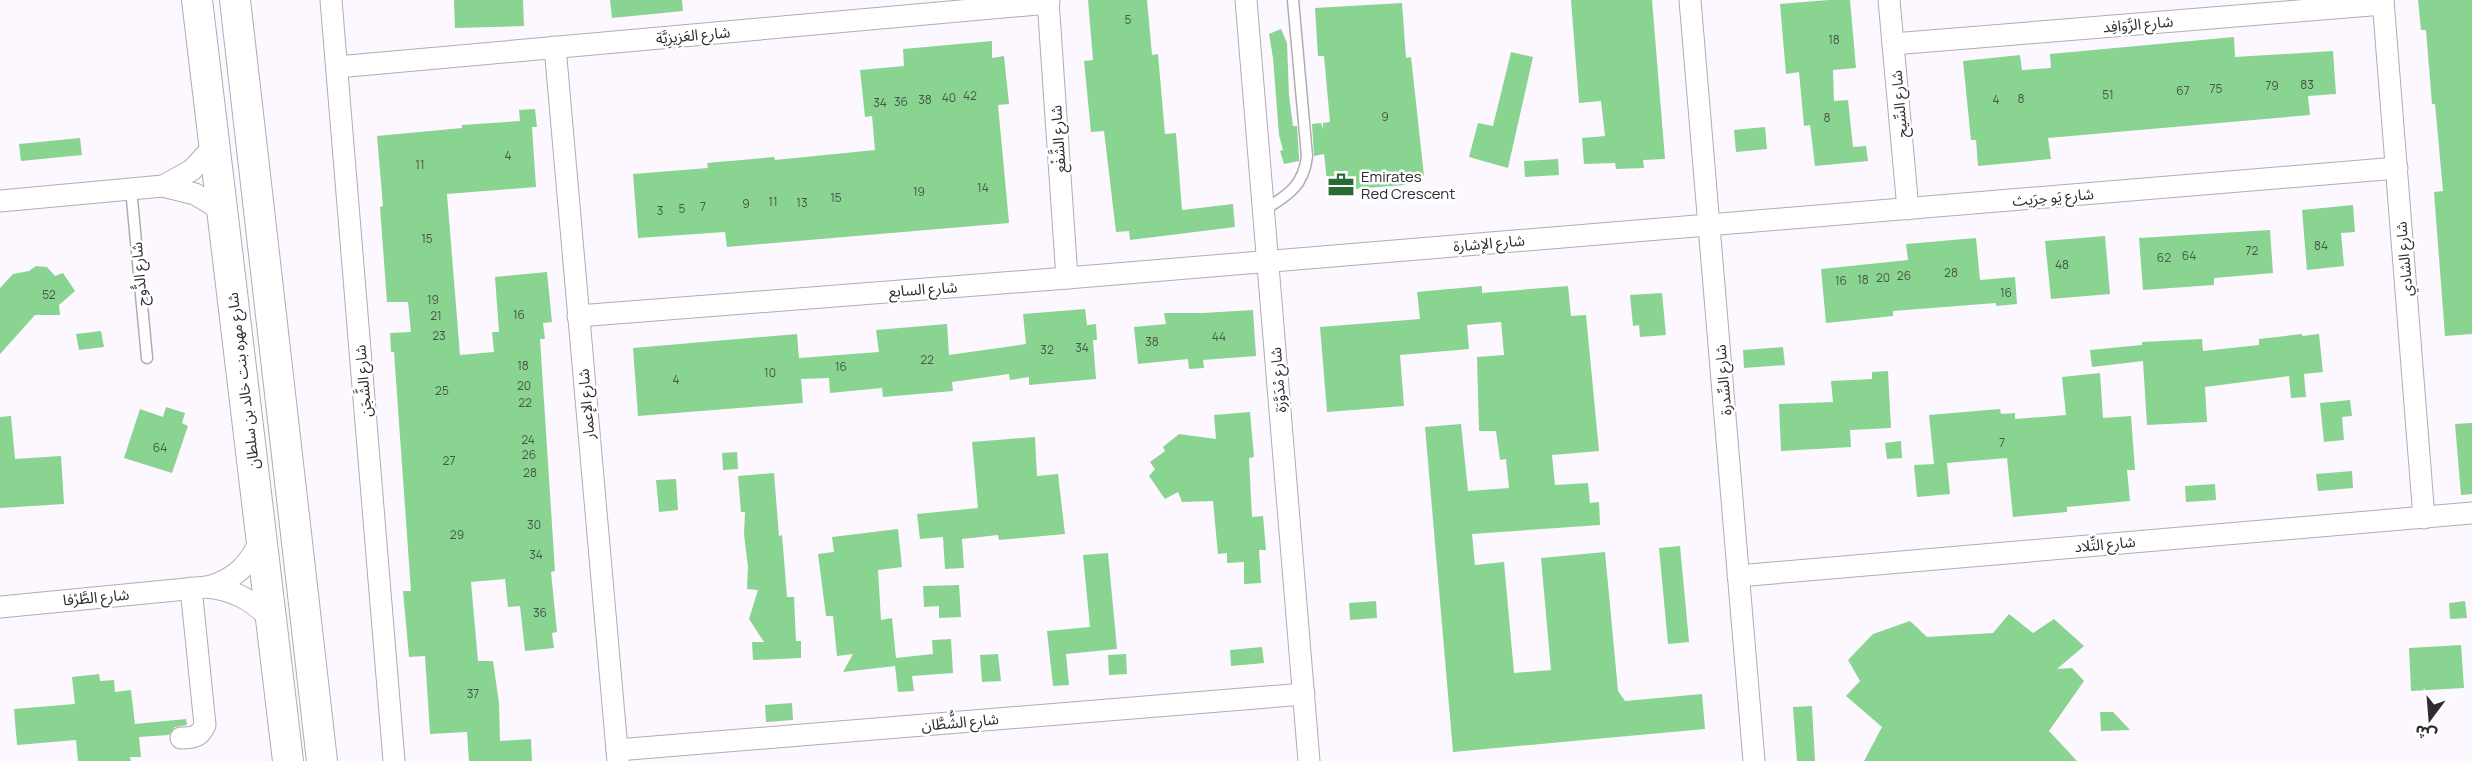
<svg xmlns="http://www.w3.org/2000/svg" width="2472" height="761" font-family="Manrope,'Noto Sans Arabic',sans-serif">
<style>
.building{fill:#8ad492}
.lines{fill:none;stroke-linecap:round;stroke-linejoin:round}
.lane-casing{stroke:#b1acb2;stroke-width:13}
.street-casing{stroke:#b1acb2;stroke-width:23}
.secondary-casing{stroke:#b1acb2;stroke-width:32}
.lane{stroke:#fff;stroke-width:10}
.street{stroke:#fff;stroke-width:21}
.secondary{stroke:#fff;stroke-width:30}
.labels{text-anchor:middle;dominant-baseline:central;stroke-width:5;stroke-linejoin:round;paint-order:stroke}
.number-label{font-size:12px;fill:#465648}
.street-label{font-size:15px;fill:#2f2c2f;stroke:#fff}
.poi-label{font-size:15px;fill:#2f2c2f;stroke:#fff;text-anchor:start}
</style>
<rect width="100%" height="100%" fill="#fdf7ff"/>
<g class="building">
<polygon points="454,0 523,0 524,26 455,28"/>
<polygon points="610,0 682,0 683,11 612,18"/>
<polygon points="1088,0 1147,0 1152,55 1158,54 1165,134 1176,133 1182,210 1233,204 1235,227 1130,240 1129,231 1116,232 1104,131 1091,132 1084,61 1093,60"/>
<polygon points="1571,0 1652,0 1665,159 1643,160 1644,168 1616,169 1615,163 1584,164 1582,138 1605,136 1601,101 1579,103"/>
<polygon points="1829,0 1850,0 1856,68 1833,70 1834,101 1848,100 1853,147 1866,146 1868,161 1815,166 1810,125 1804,126 1799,72 1786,74 1780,4"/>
<polygon points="2418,0 2472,0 2472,334 2445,336 2434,192 2443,191 2435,104 2432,104 2426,30 2421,30"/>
<polygon points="1402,3 1406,58 1411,57 1424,176 1404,178 1405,185 1328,191 1324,154 1314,156 1312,124 1321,123 1323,129 1323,123 1330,122 1324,56 1318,56 1315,8"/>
<polygon points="1281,29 1287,43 1289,95 1293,126 1297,126 1299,156 1299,161 1284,164 1280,151 1283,150 1279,135 1273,58 1269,34"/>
<polygon points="2234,37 2235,57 2333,51 2336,94 2308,96 2310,115 2048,138 2051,159 1978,166 1976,140 1971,140 1963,61 2020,55 2022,70 2051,68 2050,54"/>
<polygon points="992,41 992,58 1004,56 1009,104 998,105 1009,223 727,247 725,232 638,238 633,174 708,168 707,163 774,157 775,160 875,150 872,116 865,117 860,70 904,66 903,49"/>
<polygon points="1511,52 1533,57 1508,168 1469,157 1478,123 1493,126"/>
<polygon points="535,109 537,127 532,127 536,187 447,194 460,355 494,352 492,332 499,332 495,277 547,272 552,322 543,323 545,339 540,339 555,571 551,572 557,632 552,633 554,648 525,651 520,606 508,607 505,579 471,582 478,661 493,661 499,703 500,741 531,739 532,761 469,761 467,732 430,734 425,656 409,657 403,591 411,591 394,352 391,352 390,333 411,332 408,302 387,302 380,207 383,206 377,136 462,128 462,125 520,121 519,110"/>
<polygon points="1765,127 1767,149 1736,152 1734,130"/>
<polygon points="80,138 82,155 21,161 19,144"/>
<polygon points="1558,159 1559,175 1525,177 1524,161"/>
<polygon points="2353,205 2355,232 2341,233 2344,266 2307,270 2302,210"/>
<polygon points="2270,230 2273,273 2214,278 2214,285 2143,290 2139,238"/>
<polygon points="2105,236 2110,294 2051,299 2045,241"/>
<polygon points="1976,238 1980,280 2015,277 2017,304 1996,306 1996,303 1893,311 1893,316 1826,323 1821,269 1908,260 1906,244"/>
<polygon points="36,266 47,267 55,276 63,273 75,291 59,305 60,315 35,315 0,354 0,288 13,274 29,271"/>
<polygon points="1482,286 1482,293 1568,286 1571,316 1586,315 1599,451 1552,455 1555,485 1588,483 1590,503 1599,502 1600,525 1472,534 1475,565 1504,562 1514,673 1551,670 1541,558 1605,552 1618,691 1625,701 1702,694 1705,729 1453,752 1425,427 1461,424 1468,491 1509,488 1506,459 1500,460 1496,431 1479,431 1477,357 1504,355 1501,322 1467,325 1469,349 1400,355 1404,406 1327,412 1320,327 1420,319 1417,292"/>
<polygon points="1662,293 1666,335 1640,337 1639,325 1633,326 1630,295"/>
<polygon points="1085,309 1087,325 1096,324 1097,340 1093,340 1096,379 1029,385 1029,377 1010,380 1009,374 952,382 953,391 883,397 882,388 830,393 829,378 801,379 803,403 638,416 633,348 797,334 799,358 879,352 876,330 947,324 949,355 1026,344 1023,314"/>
<polygon points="1253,310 1256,356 1203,360 1204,368 1189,369 1188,359 1138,364 1134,327 1166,324 1164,313 1203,313"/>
<polygon points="101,331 104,347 79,350 76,334"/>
<polygon points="2302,334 2302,336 2319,334 2323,372 2304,374 2306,397 2291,398 2289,376 2205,387 2207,422 2147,425 2143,361 2092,367 2090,350 2142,345 2142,342 2202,339 2203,351 2259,345 2259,339"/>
<polygon points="1783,347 1785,365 1744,368 1743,350"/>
<polygon points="1888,371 1891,428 1850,430 1851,447 1781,451 1779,404 1833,402 1831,381 1872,379 1872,372"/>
<polygon points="2100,373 2103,418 2131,416 2135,470 2127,470 2130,501 2067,507 2067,512 2013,517 2007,458 1947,463 1950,494 1917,497 1914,465 1934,464 1929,415 2000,409 2001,414 2015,413 2015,419 2066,415 2062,377"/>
<polygon points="2350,400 2352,416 2342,417 2344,440 2324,442 2320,403"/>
<polygon points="166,407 185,413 182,423 188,426 172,473 124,458 140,409 163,417"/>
<polygon points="1250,412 1254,457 1249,458 1252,517 1263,516 1266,550 1259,550 1261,583 1244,584 1244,562 1227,563 1227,553 1218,554 1213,501 1182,502 1178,492 1165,499 1149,476 1155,469 1150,462 1165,451 1163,447 1179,434 1216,439 1214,415"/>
<polygon points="11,416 15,459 61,456 64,504 0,508 0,417"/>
<polygon points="2472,423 2472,494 2461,495 2455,424"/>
<polygon points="1035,437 1037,476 1058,474 1065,534 999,540 998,535 962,539 964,568 945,569 943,537 920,539 917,514 978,508 972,442"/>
<polygon points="1901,441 1902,458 1887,459 1885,443"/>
<polygon points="737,452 738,469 723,470 722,453"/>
<polygon points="2352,471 2353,488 2318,491 2316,474"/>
<polygon points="774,473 779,536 782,535 787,597 794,597 796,641 801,641 801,658 753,660 752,642 764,642 749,619 758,590 747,589 748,567 744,534 745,512 741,512 738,476"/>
<polygon points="676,479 678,510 659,512 656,480"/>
<polygon points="2215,484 2216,500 2186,502 2185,486"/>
<polygon points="898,529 902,567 878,570 881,620 892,618 896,658 933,654 932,640 951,639 953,673 912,676 914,691 898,692 895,666 843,672 853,654 837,656 833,616 826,616 818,554 834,552 832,537"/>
<polygon points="1680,546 1689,642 1668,644 1659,548"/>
<polygon points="1108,553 1117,649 1066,654 1069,685 1053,686 1047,631 1090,627 1083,555"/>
<polygon points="959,585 961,617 939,618 939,606 924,607 923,586"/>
<polygon points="1376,601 1377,618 1350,620 1349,603"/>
<polygon points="2465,601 2467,618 2450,619 2449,603"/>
<polygon points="2009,614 2033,633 2054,619 2084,646 2057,669 2072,668 2084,681 2049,731 2077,761 1864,761 1882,727 1846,696 1860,681 1848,660 1873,634 1910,621 1927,637 1993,633"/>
<polygon points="2461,645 2464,688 2411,691 2409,648"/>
<polygon points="1262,647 1264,663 1231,666 1230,650"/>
<polygon points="998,654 1001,681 982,682 980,655"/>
<polygon points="1126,654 1127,674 1109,675 1108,655"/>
<polygon points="99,674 100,681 114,680 115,692 131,690 135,724 186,719 187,725 175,727 169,735 139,737 141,757 130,757 131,761 78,761 76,740 17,745 14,709 75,704 72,677"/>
<polygon points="792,703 793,720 766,722 765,705"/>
<polygon points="1812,706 1815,761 1797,761 1793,707"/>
<polygon points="2100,712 2113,712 2130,730 2101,731"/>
</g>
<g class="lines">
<g class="lane-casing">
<g id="lane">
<polyline points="131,189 147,358"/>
<path d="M1264 210C1287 196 1304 186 1307 156L1293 0"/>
</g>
</g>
<g class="street-casing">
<g id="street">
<polyline points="331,0 394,761"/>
<polyline points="1048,0 1067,278"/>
<polyline points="1246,0 1309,761"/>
<polyline points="1690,0 1754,761"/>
<polyline points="1889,0 1908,209"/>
<polyline points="2383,0 2424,518"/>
<polyline points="1893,44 2383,4"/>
<polyline points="555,47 618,761"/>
<polyline points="337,67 1049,3"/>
<polyline points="163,186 192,170 214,146"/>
<polyline points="0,201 163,186 195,194 223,211"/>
<polyline points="578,316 1067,278 2397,168"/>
<polyline points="1738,576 2472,513"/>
<path d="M208 587C235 579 250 565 261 538"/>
<path d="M0 607 207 587C234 590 253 600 271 620"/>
<path d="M181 738C193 738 200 737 205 725L191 588"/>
<polyline points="617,750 1304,694"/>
</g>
</g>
<g class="secondary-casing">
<g id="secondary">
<polyline points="197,0 288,761"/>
<polyline points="235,0 322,761"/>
</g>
</g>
<use href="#lane" class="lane"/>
<use href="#street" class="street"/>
<use href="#secondary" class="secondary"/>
</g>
<defs>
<g id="office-bare" transform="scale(2.07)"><path d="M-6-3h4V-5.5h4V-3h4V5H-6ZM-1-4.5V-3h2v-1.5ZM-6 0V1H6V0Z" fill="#296b34" stroke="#fff" stroke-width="2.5" paint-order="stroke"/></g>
</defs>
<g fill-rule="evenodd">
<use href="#office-bare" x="1341" y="185"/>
</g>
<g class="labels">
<g class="number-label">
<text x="1128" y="19">5</text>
<text x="1834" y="39">18</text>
<text x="2307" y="84">83</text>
<text x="2272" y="85">79</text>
<text x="2216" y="88">75</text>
<text x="2183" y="90">67</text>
<text x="2108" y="94">51</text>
<text x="970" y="95">42</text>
<text x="949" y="97">40</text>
<text x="2021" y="98">8</text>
<text x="925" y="99">38</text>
<text x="1996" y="99">4</text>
<text x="901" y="101">36</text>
<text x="880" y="102">34</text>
<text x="1385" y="116">9</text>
<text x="1827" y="117">8</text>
<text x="508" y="155">4</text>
<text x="420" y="164">11</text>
<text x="983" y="187">14</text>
<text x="919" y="191">19</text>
<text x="836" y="197">15</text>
<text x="773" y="201">11</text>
<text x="802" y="202">13</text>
<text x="746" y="203">9</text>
<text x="703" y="206">7</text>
<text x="682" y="208">5</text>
<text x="660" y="210">3</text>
<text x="427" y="238">15</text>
<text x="2321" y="245">84</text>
<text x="2252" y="250">72</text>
<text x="2189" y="255">64</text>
<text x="2164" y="257">62</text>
<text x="2062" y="264">48</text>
<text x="1951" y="272">28</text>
<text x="1904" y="275">26</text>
<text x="1883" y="277">20</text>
<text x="1863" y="279">18</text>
<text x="1841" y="280">16</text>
<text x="2006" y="292">16</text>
<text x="49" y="294">52</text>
<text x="433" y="299">19</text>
<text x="519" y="314">16</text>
<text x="436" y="315">21</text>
<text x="439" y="335">23</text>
<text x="1219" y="336">44</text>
<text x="1152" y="341">38</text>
<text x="1082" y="347">34</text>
<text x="1047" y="349">32</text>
<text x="927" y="359">22</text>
<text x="523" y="365">18</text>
<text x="841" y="366">16</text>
<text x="770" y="372">10</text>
<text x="676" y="379">4</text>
<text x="524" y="385">20</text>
<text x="442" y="390">25</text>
<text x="525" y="402">22</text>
<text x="528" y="439">24</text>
<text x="2002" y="442">7</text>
<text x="160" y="447">64</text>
<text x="529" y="454">26</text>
<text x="449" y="460">27</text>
<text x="530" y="472">28</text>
<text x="534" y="524">30</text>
<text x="457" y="534">29</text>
<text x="536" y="554">34</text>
<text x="540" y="612">36</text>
<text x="473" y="693">37</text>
</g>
<g class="street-label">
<text transform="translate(2138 24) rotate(-5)">شارع الرَّوَافِد</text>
<text transform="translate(693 35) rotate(-5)">شارع العَزِيزِيَّة</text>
<text transform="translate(1899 104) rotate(-95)">شارع السِّيح</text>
<text transform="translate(1058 139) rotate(-94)">شارع الشَّفْع</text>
<text transform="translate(2053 197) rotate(-5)">شارع يَو حِرَيث</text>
<text transform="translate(1489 243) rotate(-5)">شارع الإشارة</text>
<text transform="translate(2404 259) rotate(-95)">شارع الشادي</text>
<text transform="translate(139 274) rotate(-95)">شارع الدُّوح</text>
<text transform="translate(923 289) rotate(-4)">شارع السابع</text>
<text transform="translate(1278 380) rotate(-95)">شارع مْدَوَّرَة</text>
<text transform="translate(1723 380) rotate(-95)">شارع السِّدرة</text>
<text transform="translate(243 381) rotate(-97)">شارع مهره بنت خالد بن سلطان</text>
<text transform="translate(363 381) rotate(-95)">شارع الشَّجَن</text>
<text transform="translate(586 404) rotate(-95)">شارع الإعمار</text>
<text transform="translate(2105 544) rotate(-5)">شارع التِّلاد</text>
<text transform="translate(96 597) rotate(-5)">شارع الطَّرْفا</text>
<text transform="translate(960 722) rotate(-5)">شارع الشُّطَّان</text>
</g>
<g class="poi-label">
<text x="1361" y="176">Emirates<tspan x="1361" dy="17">Red Crescent</tspan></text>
</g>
</g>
<g transform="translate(2430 719) rotate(196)" stroke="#ffffff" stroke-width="4.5" paint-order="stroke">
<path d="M0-4.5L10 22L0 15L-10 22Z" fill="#2f2c2f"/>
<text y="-9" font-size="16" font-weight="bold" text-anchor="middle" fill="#2f2c2f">ش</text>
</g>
</svg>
